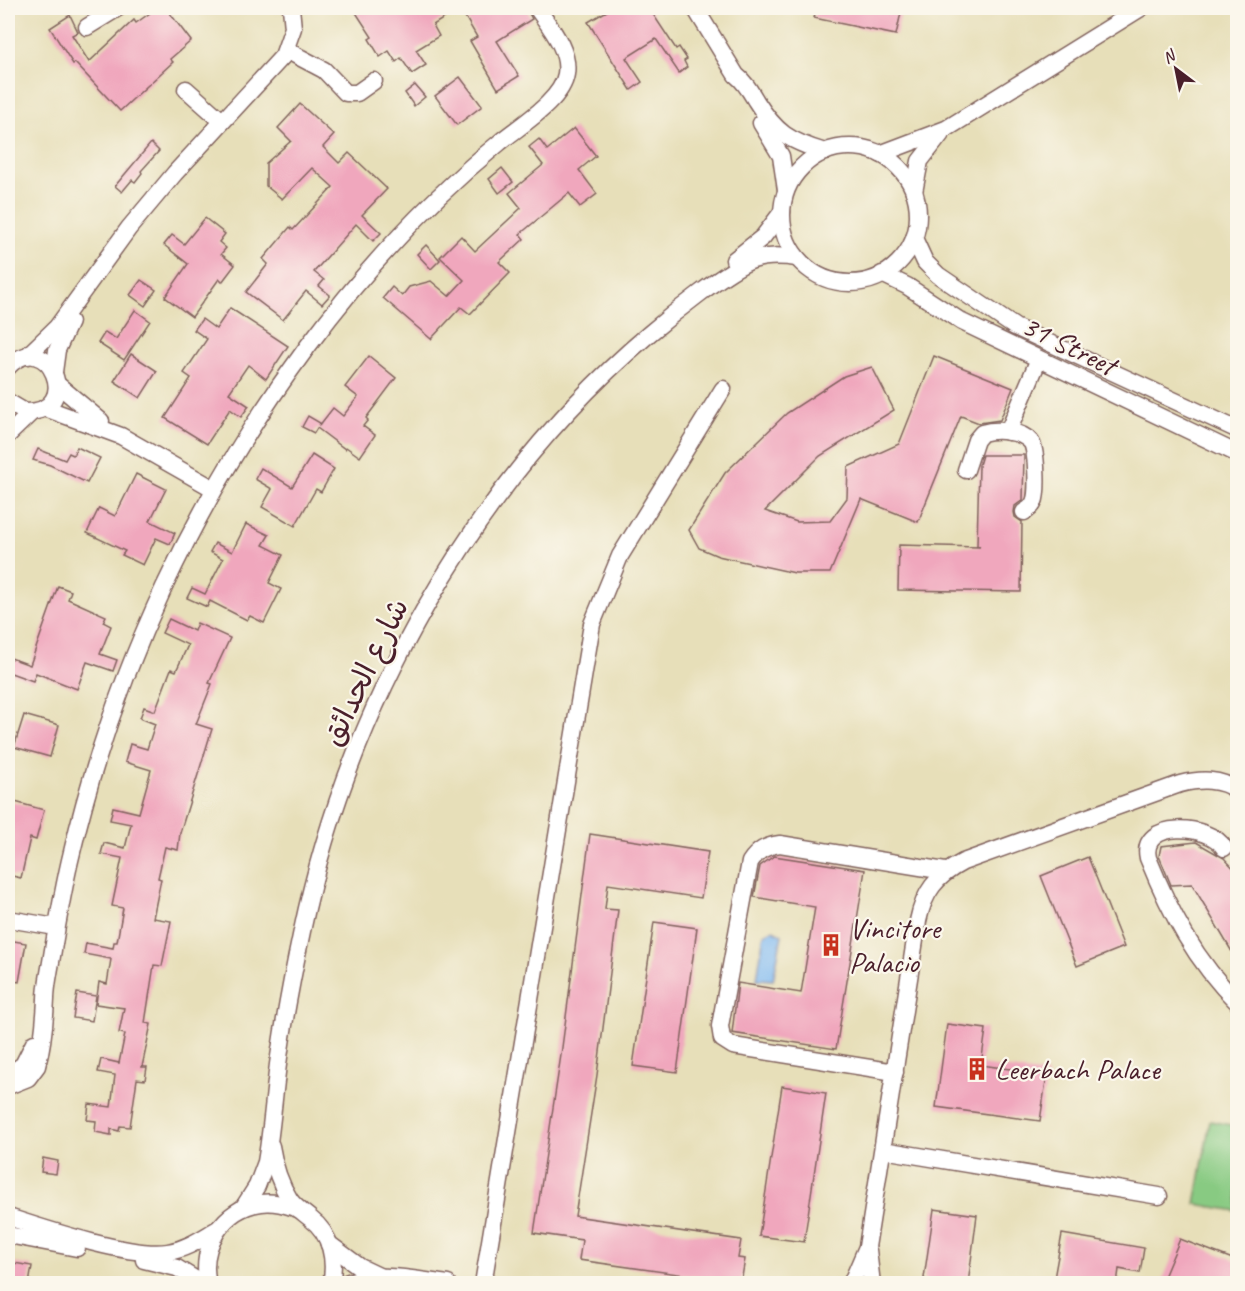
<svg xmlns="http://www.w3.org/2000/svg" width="1245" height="1291" font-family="Caveat,'Playpen Sans Arabic',sans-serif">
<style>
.green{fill:#88ca82;stroke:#697456;stroke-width:1.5}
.water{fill:#80baf1;stroke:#656c8e;stroke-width:1.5}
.building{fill:#f0a7bd}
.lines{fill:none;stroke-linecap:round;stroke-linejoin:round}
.minor-casing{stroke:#81625d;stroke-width:19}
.minor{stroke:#fff;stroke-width:16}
.labels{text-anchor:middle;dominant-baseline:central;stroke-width:4.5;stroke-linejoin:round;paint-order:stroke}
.street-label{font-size:30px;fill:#4a1f2b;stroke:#fbf7ec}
.poi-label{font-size:30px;fill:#4a1f2b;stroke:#fbf7ec;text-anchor:start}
</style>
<rect width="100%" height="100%" fill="#fbf7ec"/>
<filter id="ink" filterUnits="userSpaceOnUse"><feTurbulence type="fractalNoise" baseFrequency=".0167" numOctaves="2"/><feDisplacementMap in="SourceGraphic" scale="12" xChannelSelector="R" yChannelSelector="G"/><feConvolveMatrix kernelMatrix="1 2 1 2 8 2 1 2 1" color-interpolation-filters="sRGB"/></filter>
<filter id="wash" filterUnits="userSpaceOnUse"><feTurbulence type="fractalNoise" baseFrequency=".008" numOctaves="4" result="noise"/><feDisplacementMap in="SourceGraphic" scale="24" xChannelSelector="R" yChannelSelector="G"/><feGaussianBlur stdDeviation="1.35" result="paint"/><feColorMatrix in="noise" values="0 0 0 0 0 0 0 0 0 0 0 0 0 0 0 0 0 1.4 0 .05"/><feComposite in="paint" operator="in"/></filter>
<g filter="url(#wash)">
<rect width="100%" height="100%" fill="#e7dfb9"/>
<polygon class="green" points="1210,1121 1237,1126 1237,1211 1195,1204"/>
<polygon class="water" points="773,930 782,935 773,980 757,979 764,934"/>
<g id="blocks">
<g class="building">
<polygon points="157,8 166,8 191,41 170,59 173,62 120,111 75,63 73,64 50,28 70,15 78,32 72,35 89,62 134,20 136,23"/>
<polygon points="353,8 526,8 532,19 497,41 519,76 498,89 470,41 477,37 460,8 433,25 439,36 416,50 426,65 412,74 401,58 396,62 389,51 380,57 369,39 372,37"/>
<polygon points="612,8 649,8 676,49 679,47 687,59 684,61 687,67 679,73 656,39 626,58 642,82 631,90 588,22"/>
<polygon points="817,8 902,8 896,35 814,18"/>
<polygon points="460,77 482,106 457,125 435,96"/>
<polygon points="415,85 425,97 414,106 405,93"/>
<polygon points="300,104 334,135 323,147 339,163 349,153 387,189 362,215 381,233 373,241 356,224 314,272 324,280 319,286 330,295 322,304 306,291 283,320 246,292 268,264 263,259 290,227 293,230 333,187 312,168 282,199 266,186 266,163 291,141 278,128"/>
<polygon points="574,128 596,156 579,170 597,194 580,207 569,193 520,234 524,239 499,262 510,273 470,314 461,307 431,339 383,298 392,287 402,296 409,287 431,281 449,296 464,280 440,257 461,236 475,251 521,208 509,193 543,165 529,147 539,139 547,150"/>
<polygon points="151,143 159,151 141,171 142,173 135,182 132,180 122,192 115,186"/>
<polygon points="502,168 513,182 499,193 489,179"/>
<polygon points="205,218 225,234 219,242 226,248 221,254 235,265 222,282 219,279 192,317 165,297 188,264 164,245 172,235 184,244"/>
<polygon points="426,245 440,260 431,269 417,254"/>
<polygon points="141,280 156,290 145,306 130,295"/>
<polygon points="230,308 288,346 266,379 248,365 229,393 249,406 241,417 230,409 207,444 165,418 191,378 184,373 207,339 194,330 202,319 216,329"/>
<polygon points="135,310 150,321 124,360 98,343 105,332 116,339"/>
<polygon points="131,354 157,371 140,398 114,381"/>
<polygon points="369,356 396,378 366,418 368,420 363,426 375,435 360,457 346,447 345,449 317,428 314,433 302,427 308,416 320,423 319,426 333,408 343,416 358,397 345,387"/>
<polygon points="934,356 1013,388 1000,420 979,423 961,416 918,522 861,499 830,573 795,573 718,556 699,548 689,530 725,473 787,413 844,376 872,367 894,410 820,456 765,511 797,522 830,521 847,498 848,467 899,444"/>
<polygon points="77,447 100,458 87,483 50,465 33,460 38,449 65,460 69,453 73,455"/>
<polygon points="312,455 334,469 321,492 316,489 295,526 262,507 272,489 255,479 261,468 292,487"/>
<polygon points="982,455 1024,455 1023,500 1015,506 1014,512 1015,517 1022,522 1021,592 898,590 899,545 980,547 977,546 979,465"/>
<polygon points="136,474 166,489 150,521 175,533 170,544 156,538 143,565 122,555 125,551 87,533 99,508 115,516"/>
<polygon points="246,524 269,535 263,545 283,555 269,583 281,589 264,623 250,616 247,620 210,601 207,607 187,598 192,588 205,594 223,559 210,552 215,543 232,552"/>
<polygon points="58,586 71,591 68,599 106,616 103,622 111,626 100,654 117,660 113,671 87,662 77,689 36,673 33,681 8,672 8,657 30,665"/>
<polygon points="169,619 194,631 197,623 230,638 209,683 212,684 196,724 212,729 180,833 178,850 165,847 158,878 161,879 153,918 171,921 162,966 154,965 145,1023 151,1024 142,1067 147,1067 145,1080 137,1079 130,1127 120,1126 119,1131 111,1129 111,1135 95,1132 96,1121 87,1120 89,1104 111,1107 115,1075 98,1072 101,1059 119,1063 125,1034 119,1033 124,1008 96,1004 99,982 107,984 111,959 84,954 86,943 113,948 114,942 117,942 123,908 112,906 122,858 101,854 104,843 125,848 131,824 110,820 113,807 139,813 151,770 125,762 130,744 147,749 155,724 140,718 144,707 155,711 171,669 176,671 188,645 162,633"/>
<polygon points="24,715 59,725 50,757 14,747"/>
<polygon points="8,800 44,810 36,840 30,838 21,878 8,875"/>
<polygon points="590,834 708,852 701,898 608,884 605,909 618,910 597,1075 575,1216 741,1240 738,1258 745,1259 741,1283 579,1260 582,1240 534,1233 561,1055"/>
<polygon points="1196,842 1224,858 1238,873 1238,962 1192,884 1171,885 1159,856 1161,846"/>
<polygon points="774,856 865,870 836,1049 732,1033 738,983 801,993 815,907 754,897 760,866"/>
<polygon points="1088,857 1124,947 1077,966 1041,876"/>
<polygon points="654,922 697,928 677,1072 633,1066"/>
<polygon points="8,940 26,943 19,982 8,980"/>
<polygon points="77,993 96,996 92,1021 73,1018"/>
<polygon points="947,1024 986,1029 981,1065 1047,1074 1040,1121 936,1107"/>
<polygon points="782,1086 826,1093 804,1242 759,1236"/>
<polygon points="43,1158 58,1161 56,1174 41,1172"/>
<polygon points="934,1209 977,1215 968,1284 929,1284 924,1278"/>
<polygon points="1062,1234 1144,1248 1140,1273 1119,1269 1117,1284 1053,1284"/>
<polygon points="1180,1239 1238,1261 1238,1284 1161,1284"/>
<polygon points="8,1262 32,1266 29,1284 8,1284"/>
</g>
</g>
</g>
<g filter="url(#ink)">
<use href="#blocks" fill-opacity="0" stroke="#81625d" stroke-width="1.5"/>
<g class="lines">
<g class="minor-casing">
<g id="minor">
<path d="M695 8 736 75C745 82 750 91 756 101 776 133 789 141 825 152"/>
<polyline points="87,27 118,8"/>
<polyline points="286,50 324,70 346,93 357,93 374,81"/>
<polyline points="186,89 222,121"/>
<polyline points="761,123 781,156 786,190"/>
<circle cx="850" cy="215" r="68"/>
<polyline points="880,154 946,129 1141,8"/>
<polyline points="914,192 920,161 941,134"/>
<polyline points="914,238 925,262 938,275 1015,327 1238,430"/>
<polyline points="734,260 763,237 782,212"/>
<polyline points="882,274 907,286 962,322 1238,454"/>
<polyline points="27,356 57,327 129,228 175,173 283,56 293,28 291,8"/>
<path d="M8 367C48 325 85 413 25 412L8 402"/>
<polyline points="54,372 57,350 70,322"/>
<polyline points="57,384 101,421"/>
<polyline points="45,408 121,436 214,489"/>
<polyline points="1008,432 1038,361"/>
<polyline points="8,435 32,412"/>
<path d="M966 470 976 440 982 433C996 429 1021 430 1031 442 1037 449 1038 494 1034 502 1032 507 1028 510 1024 512"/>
<path d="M1224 848C1211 824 1139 819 1148 858 1170 912 1195 961 1238 1003"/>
<polyline points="8,919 56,927"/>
<path d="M895 1072 733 1046 722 1039 720 1026 750 862C758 850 766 846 780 844L945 871"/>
<polyline points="8,1075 23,1065 34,1043"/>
<path d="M8 1086 28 1078 37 1066C43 1044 45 1021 46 999 46 987 49 974 51 962 57 925 63 888 72 852 115 669 196 497 308 346 363 272 428 201 499 143 519 126 562 101 566 74 570 50 549 26 537 8"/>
<path d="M271 1146C274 1165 280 1184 290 1200 296 1208 304 1213 311 1219 331 1234 336 1260 331 1284"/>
<polyline points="883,1150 1159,1196"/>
<path d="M243 1208 257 1186 266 1162C272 1128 274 1092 279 1057 285 1015 293 973 302 931 349 706 473 484 649 334 670 316 729 268 753 260 768 255 782 256 797 258"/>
<path d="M8 1217C45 1229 132 1258 168 1252 187 1249 202 1238 218 1229"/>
<polyline points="8,1235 77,1248"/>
<polyline points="329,1244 360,1267 379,1276"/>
<polyline points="868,1250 872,1284"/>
<polyline points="144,1260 177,1268 203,1284"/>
<path d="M208 1284C199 1247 223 1208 261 1203 274 1201 286 1205 298 1209"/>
<path d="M344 1284C375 1270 415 1280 448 1284"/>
<polyline points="483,1284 592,624 620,556 723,389"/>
<path d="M851 1284 867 1247 918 921C924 892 936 876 963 862L1180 784C1200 779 1220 778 1238 791"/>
</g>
</g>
<use href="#minor" class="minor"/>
</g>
</g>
<defs>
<g id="building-bare" transform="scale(1.8)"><path d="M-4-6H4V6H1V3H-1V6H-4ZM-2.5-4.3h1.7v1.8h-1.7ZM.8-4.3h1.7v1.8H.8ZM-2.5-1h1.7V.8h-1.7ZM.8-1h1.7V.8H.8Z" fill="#c8321e" stroke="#fbf7ec" stroke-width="2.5" paint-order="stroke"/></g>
</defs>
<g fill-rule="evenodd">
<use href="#building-bare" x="831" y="945"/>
<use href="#building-bare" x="977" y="1069"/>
</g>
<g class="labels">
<g class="street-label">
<text transform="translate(1069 345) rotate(26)">31 Street</text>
<text transform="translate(365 672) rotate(-64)">شارع الحدائق</text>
</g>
<g class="poi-label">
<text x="849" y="928">Vincitore<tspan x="849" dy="34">Palacio</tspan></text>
<text x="995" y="1069">Leerbach Palace</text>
</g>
</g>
<rect width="1245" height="1291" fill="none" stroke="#fbf7ec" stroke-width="30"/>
<g transform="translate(1176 69) rotate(328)" stroke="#fbf7ec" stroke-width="4.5" paint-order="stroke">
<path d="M0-4.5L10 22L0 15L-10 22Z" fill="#4a1f2b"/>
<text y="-9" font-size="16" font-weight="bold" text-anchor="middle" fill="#4a1f2b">N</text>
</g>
</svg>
